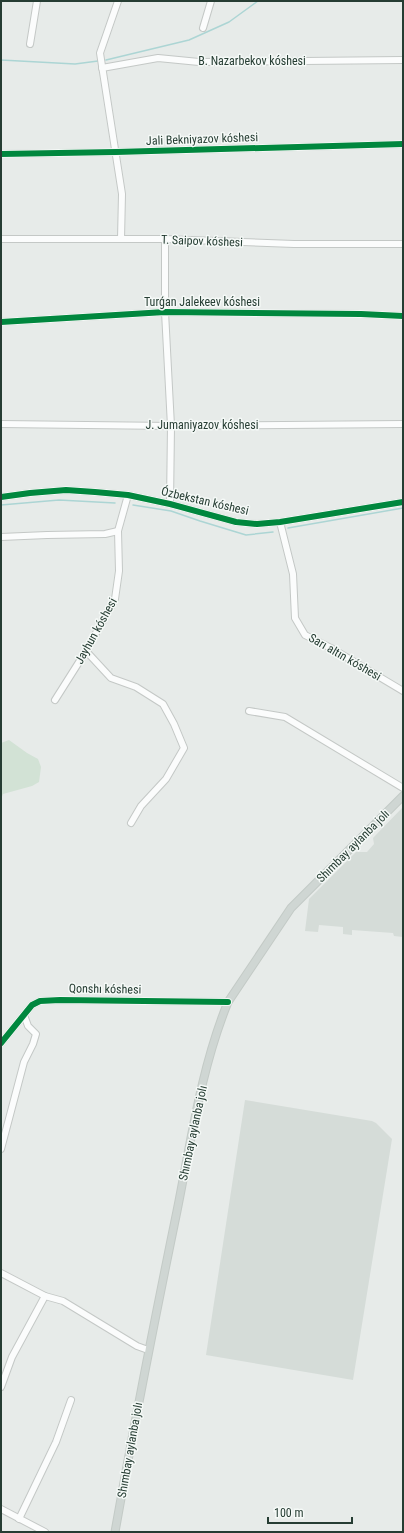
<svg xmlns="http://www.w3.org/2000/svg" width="404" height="1533" font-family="'Roboto Condensed',sans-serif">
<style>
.built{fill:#d5dcd8}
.green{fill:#d2e2d5}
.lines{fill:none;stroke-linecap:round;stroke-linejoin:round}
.stream{stroke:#acd5d4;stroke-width:1.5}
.minor-casing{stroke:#c4c8c6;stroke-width:8}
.major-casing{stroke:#c3cac6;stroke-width:9}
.minor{stroke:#fbfcfc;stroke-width:6}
.major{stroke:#cfd6d3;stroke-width:7}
.cycleway-casing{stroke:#f5f9f7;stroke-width:8}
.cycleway{stroke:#00873e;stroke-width:6}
.labels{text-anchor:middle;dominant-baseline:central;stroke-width:3;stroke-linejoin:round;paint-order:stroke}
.street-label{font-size:12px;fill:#263d33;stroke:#f5f9f7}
</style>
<rect width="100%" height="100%" fill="#e7ebe9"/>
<g class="built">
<polygon points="403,807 403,937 394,936 393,933 352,930 352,935 343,934 343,927 319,925 318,932 305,931 309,899 356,852 367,852 374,844 373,838"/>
<polygon points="245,1100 372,1121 376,1123 392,1139 353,1380 206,1355"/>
</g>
<polygon class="green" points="9,740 27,753 38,759 41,767 39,782 32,786 3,794 1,799 1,743"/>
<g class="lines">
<g class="stream">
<polyline points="1,60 75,64 98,61"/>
<polyline points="106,60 189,40 229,22 258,1"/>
<polyline points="1,505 59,500 115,503"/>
<polyline points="133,505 171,511 200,521 246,535 273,532"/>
<polyline points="288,528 403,508"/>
</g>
<g class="minor-casing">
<g id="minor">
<polyline points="118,1 100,53 122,194 121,239"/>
<polyline points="203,28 211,1"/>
<polyline points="30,44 37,1"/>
<polyline points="102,68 158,58 199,62 403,60"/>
<polyline points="1,154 116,152 403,144"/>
<polyline points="1,239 165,239 294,244 403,244"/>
<polyline points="165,239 165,312 171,426 170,504"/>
<polyline points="1,322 165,312 361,314 403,316"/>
<polyline points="1,424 171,426 403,424"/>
<polyline points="1,497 30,493 66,490 95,492 128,495 170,504 236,522 257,524 280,522 403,502"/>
<polyline points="280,522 293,574 295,618 305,635 331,648 403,691"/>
<polyline points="1,537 47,535 105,534 118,531"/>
<polyline points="86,651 111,678 136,687 163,704 174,724 184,748 166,779 141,806 131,823"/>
<polyline points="55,700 86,651 115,599 119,571 118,531 128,495"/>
<polyline points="249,711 285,717 403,788"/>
<polyline points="1,1043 32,1005 40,1001 60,1000 228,1002"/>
<polyline points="1,1149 24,1062 33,1044 36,1034 28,1026 24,1015"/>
<polyline points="1,1273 45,1296 63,1301 137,1346 148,1350"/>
<polyline points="1,1387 12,1357 45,1296"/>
<polyline points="1,1509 45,1532"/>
<polyline points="19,1519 56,1442 71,1400"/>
</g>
</g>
<g class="major-casing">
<path id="major" d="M115 1532C134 1425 155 1318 177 1211 191 1141 201 1068 228 1002L291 908 403 796"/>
</g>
<use href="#minor" class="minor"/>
<use href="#major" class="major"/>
<g class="cycleway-casing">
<g id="cycleway">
<polyline points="1,154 116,152 403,144"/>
<polyline points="1,322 165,312 361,314 403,316"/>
<polyline points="1,497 30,493 66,490 95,492 128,495 170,504 236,522 257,524 280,522 403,502"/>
<polyline points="1,1043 32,1005 40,1001 60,1000 228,1002"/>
</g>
</g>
<use href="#cycleway" class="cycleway"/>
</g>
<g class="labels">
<g class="street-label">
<text x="252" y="61">B. Nazarbekov kóshesi</text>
<text transform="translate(202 139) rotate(-2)">Jali Bekniyazov kóshesi</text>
<text transform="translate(202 241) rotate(2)">T. Saipov kóshesi</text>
<text x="202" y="302">Turǵan Jalekeev kóshesi</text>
<text x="202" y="425">J. Jumaniyazov kóshesi</text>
<text transform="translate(205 501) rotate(13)">Ózbekstan kóshesi</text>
<text transform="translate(96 631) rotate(-61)">Jayhun kóshesi</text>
<text transform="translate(345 657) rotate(30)">Sarı altın kóshesi</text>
<text transform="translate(353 846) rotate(-45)">Shımbay aylanba jolı</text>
<text transform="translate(105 989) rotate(1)">Qonshı kóshesi</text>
<text transform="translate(193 1133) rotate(-78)">Shımbay aylanba jolı</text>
<text transform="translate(130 1450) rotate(-80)">Shımbay aylanba jolı</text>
</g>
</g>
<rect width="404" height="1533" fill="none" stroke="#263d33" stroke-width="4"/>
<path d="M268 1517v6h84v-6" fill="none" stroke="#263d33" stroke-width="2"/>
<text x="274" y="1517" font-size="12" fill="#263d33" stroke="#f5f9f7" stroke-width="3" paint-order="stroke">100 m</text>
</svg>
